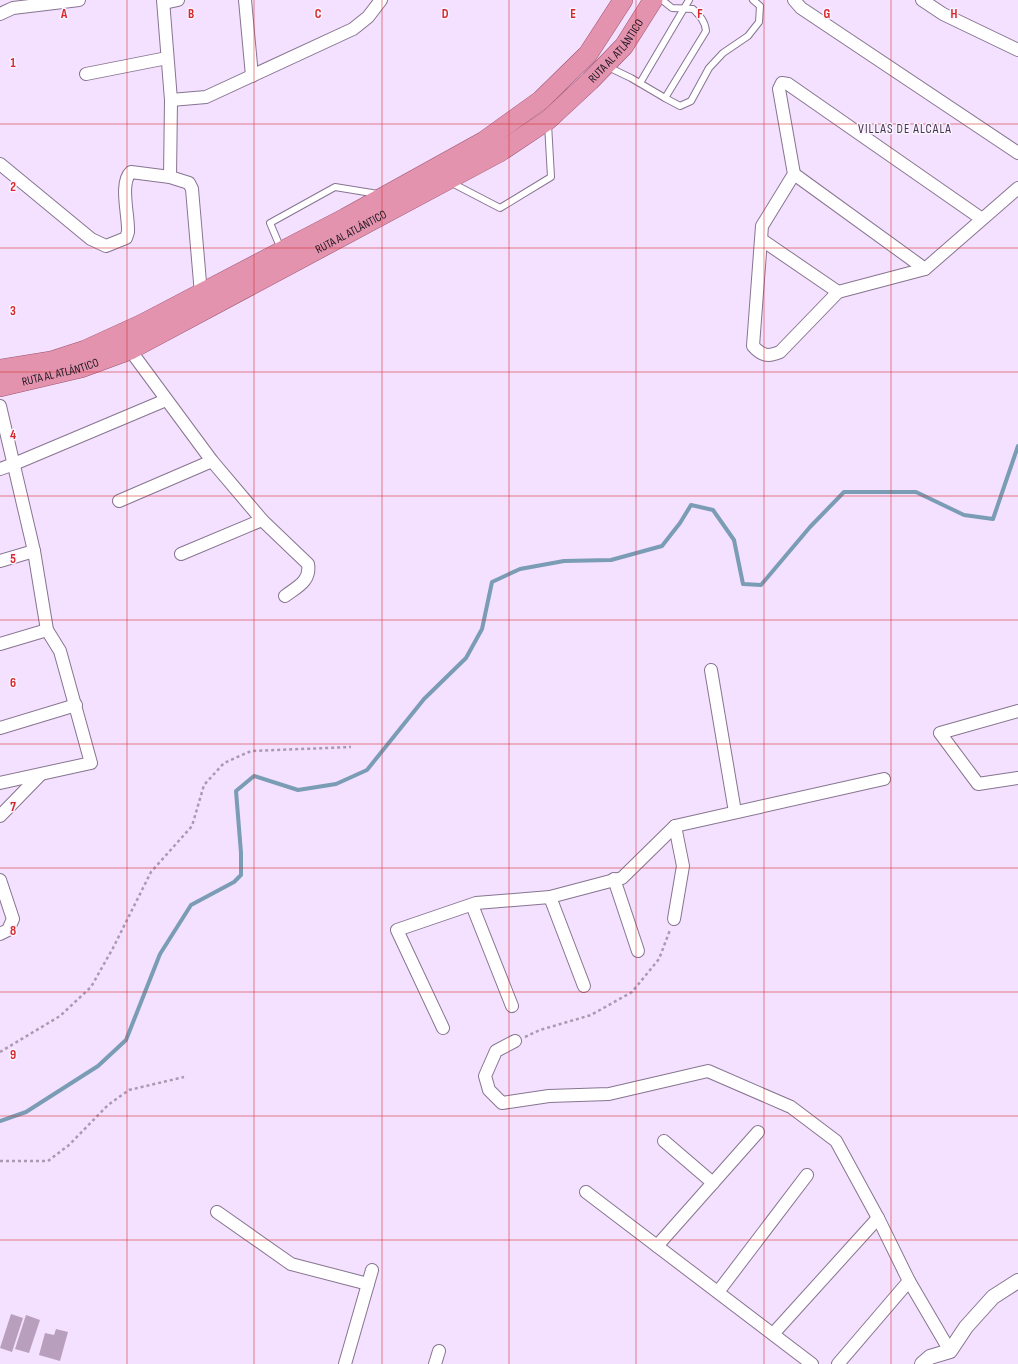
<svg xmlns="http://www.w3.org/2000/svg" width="1018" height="1364" font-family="'Sofia Sans Condensed',sans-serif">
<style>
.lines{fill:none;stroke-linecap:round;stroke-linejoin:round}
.stream{stroke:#7b9cb5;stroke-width:4}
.building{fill:#b99fbe}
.service-casing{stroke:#877590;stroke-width:8}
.minor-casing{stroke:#877590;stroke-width:14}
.tertiary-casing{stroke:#877590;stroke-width:16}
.trunk-casing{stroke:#9b566f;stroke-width:20}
.path{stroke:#a99ab1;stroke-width:2.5;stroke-dasharray:3 3;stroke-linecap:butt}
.service{stroke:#fff;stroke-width:6}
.minor{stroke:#fff;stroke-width:12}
.tertiary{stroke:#fff;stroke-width:14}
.trunk{stroke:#e493ae;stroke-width:19}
.grid{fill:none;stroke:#d62828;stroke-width:1;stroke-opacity:0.55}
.labels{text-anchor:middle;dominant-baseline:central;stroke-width:3;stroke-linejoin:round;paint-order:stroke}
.street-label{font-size:12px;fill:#1e1721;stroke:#faf2ff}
.neighbourhood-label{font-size:13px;letter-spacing:1px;fill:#46354e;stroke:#faf2ff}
.grid-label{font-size:13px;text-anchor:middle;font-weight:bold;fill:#d62828;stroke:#faf2ff;stroke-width:3;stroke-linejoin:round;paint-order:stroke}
</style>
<rect width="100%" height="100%" fill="#f4e0ff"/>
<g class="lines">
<polyline class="stream" points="0,1121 26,1112 98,1066 126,1040 160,954 191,905 234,882 241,875 241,853 236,791 254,776 298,790 336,784 367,770 424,699 466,658 482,629 492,582 520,569 564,561 611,560 662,546 680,523 691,505 713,510 734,540 743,584 761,585 810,527 844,492 916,492 964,515 993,519 1018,446"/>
</g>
<g class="building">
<polygon points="11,1314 23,1318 12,1352 0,1348"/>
<polygon points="26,1315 40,1320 29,1353 15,1349"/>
<polygon points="56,1329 68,1332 60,1361 39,1355 45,1333 54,1335"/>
</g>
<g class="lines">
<g class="service-casing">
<g id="service">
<path d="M608 67 631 78 665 98 706 31C705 21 700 16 693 9L672 8 662 0"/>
<polyline points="640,83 689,0"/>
<polyline points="665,98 680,106 691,101 709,68 723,53 748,36 759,22 760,6 753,0"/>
<polyline points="450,182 500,208 551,177 548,124"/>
<polyline points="281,249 270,223 335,187 378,194"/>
</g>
</g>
<g class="minor-casing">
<g id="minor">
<polyline points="163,0 171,100 170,177"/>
<polyline points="245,0 252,76"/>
<polyline points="794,0 801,8 1018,153"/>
<polyline points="922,0 943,14 1018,50"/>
<polyline points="164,3 178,0"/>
<polyline points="0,14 13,8 79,0"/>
<polyline points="86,74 167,58"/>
<polyline points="171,100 206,97 353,29 368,17 381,0"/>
<path d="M0 164 91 239 106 246 126 238 128 232C129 216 119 183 131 172L170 177 189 183 192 189 201 294"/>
<polyline points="794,174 925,269"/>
<path d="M982 219 788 84 782 83 779 89 794 174 762 226 753 346C762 356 768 357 780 352L838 292 925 269 1018 188"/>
<polyline points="762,240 838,292"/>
<path d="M130 350 212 461 262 520 308 564C311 581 297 587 285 596"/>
<polyline points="0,406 34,551 47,630 60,651 91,763 0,783"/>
<polyline points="0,469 14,464 166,400"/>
<polyline points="119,501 212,461"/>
<polyline points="181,554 262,520"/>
<polyline points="0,561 34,551"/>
<polyline points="0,644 47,630"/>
<polyline points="711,670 735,812"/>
<polyline points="1018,711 940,733 978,784 1018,778"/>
<polyline points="0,728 76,705"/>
<polyline points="0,816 40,775"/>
<polyline points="614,879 638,951"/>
<polyline points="0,880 13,919 8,930 0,934"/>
<polyline points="550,897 584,986"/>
<polyline points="472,905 512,1006"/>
<polyline points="674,919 683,866 675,826"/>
<polyline points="443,1028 397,930 476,903 550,897 622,878 675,826 884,779"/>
<polyline points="515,1041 496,1051 485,1076 489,1090 502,1103 549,1096 609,1094 708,1071 791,1107 836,1141 878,1218 909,1281 950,1351"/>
<polyline points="664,1141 713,1183"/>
<polyline points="586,1192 812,1364"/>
<polyline points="217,1212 291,1264 368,1284"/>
<polyline points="657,1246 758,1132"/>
<polyline points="718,1292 807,1175"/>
<polyline points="773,1334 878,1218"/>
<polyline points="345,1364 372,1270"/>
<polyline points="435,1364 439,1351"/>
<polyline points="838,1364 909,1281"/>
</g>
</g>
<g class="tertiary-casing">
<polyline id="tertiary" points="922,1364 930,1357 950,1351 966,1327 993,1297 1018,1281"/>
</g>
<g class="trunk-casing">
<g id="trunk">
<polyline points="0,369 51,361 85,350 142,324 345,218 484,141 541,100 588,54 623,0"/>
<path id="s1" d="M0 387 81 368 130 350 500 152 548 120 590 81 624 46 653 0"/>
</g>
</g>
<g class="path">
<polyline points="525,1037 540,1030 591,1015 632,992 659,959 670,930"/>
<polyline points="0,1052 60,1016 91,987 113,948 151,872 192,826 204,785 224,763 251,751 351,747"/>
<polyline points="0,1161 48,1161 69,1145 108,1105 129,1090 184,1077"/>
</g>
<use href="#service" class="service"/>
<use href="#minor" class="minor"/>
<use href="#tertiary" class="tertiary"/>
<use href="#trunk" class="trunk"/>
</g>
<path class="grid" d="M127 0V1364M254 0V1364M382 0V1364M509 0V1364M636 0V1364M764 0V1364M891 0V1364M0 124H1018M0 248H1018M0 372H1018M0 496H1018M0 620H1018M0 744H1018M0 868H1018M0 992H1018M0 1116H1018M0 1240H1018"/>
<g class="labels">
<g class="street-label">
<text stroke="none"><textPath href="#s1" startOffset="710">RUTA AL ATLÁNTICO</textPath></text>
<text stroke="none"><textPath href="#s1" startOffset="386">RUTA AL ATLÁNTICO</textPath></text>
<text stroke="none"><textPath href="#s1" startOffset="62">RUTA AL ATLÁNTICO</textPath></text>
</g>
<g class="neighbourhood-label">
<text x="905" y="129">VILLAS DE ALCALA</text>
</g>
</g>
<g class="grid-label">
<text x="64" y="18">A</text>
<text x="191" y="18">B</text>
<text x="318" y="18">C</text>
<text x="445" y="18">D</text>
<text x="573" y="18">E</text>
<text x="700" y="18">F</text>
<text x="827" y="18">G</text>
<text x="954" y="18">H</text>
<text x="13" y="67">1</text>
<text x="13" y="191">2</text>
<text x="13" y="315">3</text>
<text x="13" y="439">4</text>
<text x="13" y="563">5</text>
<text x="13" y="687">6</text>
<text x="13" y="811">7</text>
<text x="13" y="935">8</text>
<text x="13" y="1059">9</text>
</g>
</svg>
